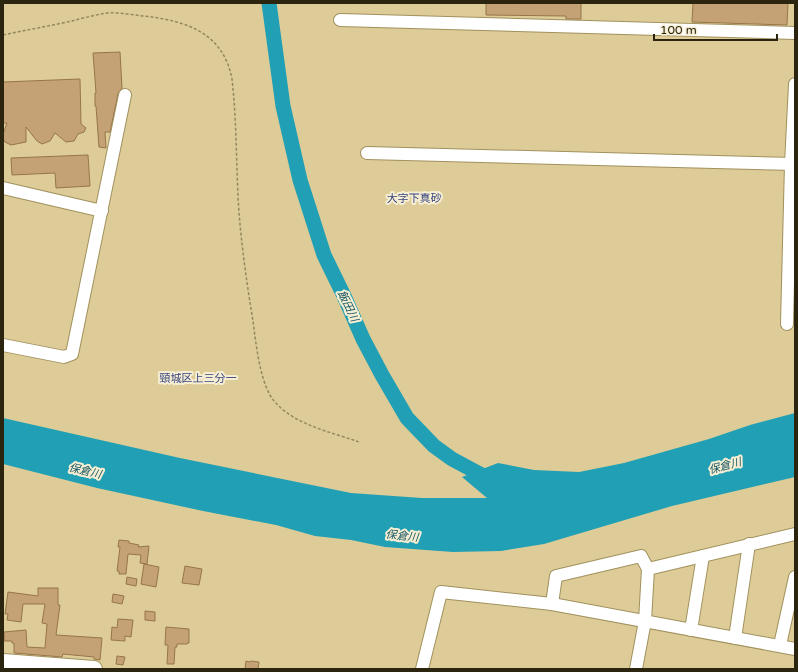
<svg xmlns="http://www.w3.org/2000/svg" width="798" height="672" font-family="'Varela Round','Noto Sans JP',sans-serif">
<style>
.water{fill:#21a0b5}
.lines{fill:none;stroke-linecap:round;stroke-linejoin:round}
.river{stroke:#21a0b5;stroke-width:15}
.building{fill:#c5a275;stroke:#97754a}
.minor-casing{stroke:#a1915d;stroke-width:14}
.major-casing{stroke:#a1915d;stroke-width:18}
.path{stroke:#94885f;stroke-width:1.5;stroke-dasharray:3 2;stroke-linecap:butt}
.minor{stroke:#fff;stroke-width:12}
.major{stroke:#fff;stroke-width:16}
.labels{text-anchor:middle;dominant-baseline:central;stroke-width:4;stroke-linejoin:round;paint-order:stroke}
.neighbourhood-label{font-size:11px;fill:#38447f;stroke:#f6eed3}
.water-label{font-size:11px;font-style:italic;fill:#135561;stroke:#f6eed3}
</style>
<rect width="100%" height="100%" fill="#ddcc97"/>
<polygon class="water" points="795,413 795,477 672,506 544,544 501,551 453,552 385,547 351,540 315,536 276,525 203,511 97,488 3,464 3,418 180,458 351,493 422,498 487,498 462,477 498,463 534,470 579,472 624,463 709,439 750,425"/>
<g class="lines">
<polyline class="river" points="269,3 283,106 300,180 324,255 344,296 363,339 382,375 407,418 434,446 452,459 493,481"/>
</g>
<g class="building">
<polygon points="486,3 581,3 581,19 566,19 566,16 486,15"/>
<polygon points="693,3 788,3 787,25 692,22"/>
<polygon points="120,52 122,88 118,94 110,132 105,132 106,148 99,147 96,106 95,106 95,93 96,93 93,53"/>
<polygon points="80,79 81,124 86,128 84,132 78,134 74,141 66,142 55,133 50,141 42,144 37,141 26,127 26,142 11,145 5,142 3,139 3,134 7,123 3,123 3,82"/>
<polygon points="88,155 90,186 56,188 55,173 12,175 11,158"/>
<polygon points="119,540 129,541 129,543 139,545 138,547 149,546 147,564 140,563 141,555 128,554 126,574 119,574 119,571 117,571 120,547 118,547"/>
<polygon points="144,564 159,567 156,587 141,584"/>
<polygon points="185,566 202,569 199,585 182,583"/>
<polygon points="127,577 137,579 136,586 126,584"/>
<polygon points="38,588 58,588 58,605 60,605 56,635 102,638 100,660 94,659 94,657 63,654 62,657 14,653 14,643 12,643 12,641 4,641 4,632 26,630 27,647 45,648 47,624 42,623 45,604 23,604 21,622 7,620 8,614 5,614 8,592 38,596"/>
<polygon points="113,594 124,596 122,604 112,602"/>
<polygon points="145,611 155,612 155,621 145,620"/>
<polygon points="118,619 133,620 131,637 125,636 125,641 111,640 112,627 117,628"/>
<polygon points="166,627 189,629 189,643 187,643 187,644 177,644 177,647 175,647 174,664 167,664 168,645 165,645"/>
<polygon points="117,656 125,657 123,665 116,664"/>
<polygon points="246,661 250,662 251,661 259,662 258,669 245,669"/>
</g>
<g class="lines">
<g class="minor-casing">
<g id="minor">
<polyline points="340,20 795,33"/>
<polyline points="367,153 795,164"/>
<polyline points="3,188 102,211"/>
<polyline points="787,324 791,164 795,84"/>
<polyline points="3,345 64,357 72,354 125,95"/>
<polyline points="552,604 556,576 641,556 648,569"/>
<polyline points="691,630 703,556"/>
<polyline points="735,638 749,544"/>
<polyline points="780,645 795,577"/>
<polyline points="422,669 441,592 552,604 795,649"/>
<polyline points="636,669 645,621 648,569 795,534"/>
</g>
</g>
<g class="major-casing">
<polyline id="major" points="3,662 94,669"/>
</g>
<path class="path" d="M3 35C26 30 49 26 72 21 83 18 95 15 107 13 119 12 132 15 144 16 186 21 223 32 232 79 237 123 236 168 239 213 242 249 247 285 253 321 256 343 260 386 275 402 295 425 331 432 359 442"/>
<use href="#minor" class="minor"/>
<use href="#major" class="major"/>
</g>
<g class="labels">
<g class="neighbourhood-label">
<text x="414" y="198">大字下真砂</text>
<text x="198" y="378">頸城区上三分一</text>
</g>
<g class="water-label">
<text transform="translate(348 306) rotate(64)">飯田川</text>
<text transform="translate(725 466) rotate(-15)">保倉川</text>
<text transform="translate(85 471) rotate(13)">保倉川</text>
<text transform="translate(402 536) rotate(6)">保倉川</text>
</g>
</g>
<rect width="798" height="672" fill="none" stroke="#2b250f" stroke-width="8"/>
<path d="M654 34v6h123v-6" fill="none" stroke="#2b250f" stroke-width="2"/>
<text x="660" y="34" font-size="12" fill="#2b250f" stroke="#f6eed3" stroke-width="3" paint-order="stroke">100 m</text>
</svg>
